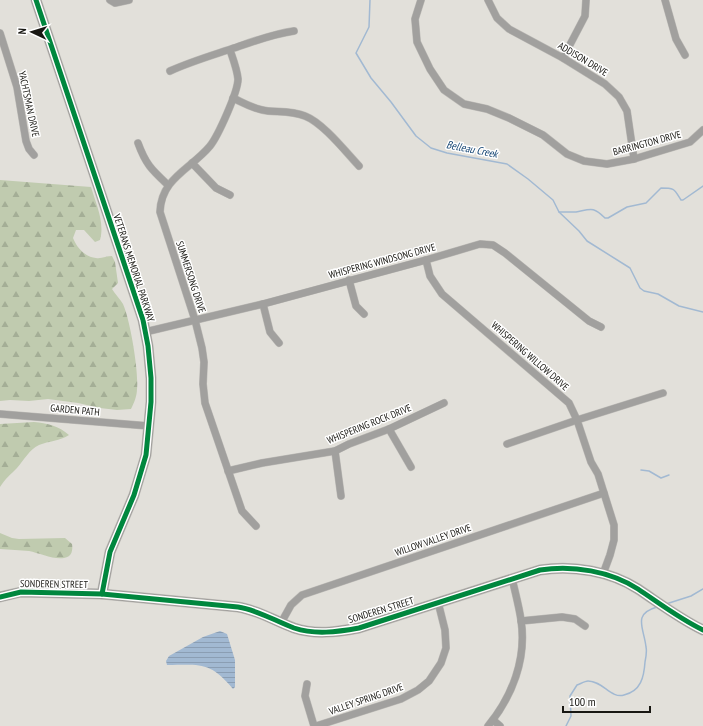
<svg xmlns="http://www.w3.org/2000/svg" width="703" height="726" font-family="'PT Sans Narrow',sans-serif">
<style>
.forest{fill:url(#forest-firs)}
.water{fill:url(#water-rules)}
.lines{fill:none;stroke-linecap:round;stroke-linejoin:round}
.stream{stroke:#a2b9d2;stroke-width:1.5}
.street-casing{stroke:#bdbbb7;stroke-width:8}
.secondary-casing{stroke:#bdbbb7;stroke-width:11}
.street{stroke:#a1a09e;stroke-width:7}
.secondary{stroke:#a19f9c;stroke-width:10}
.cycleway-casing{stroke:#fff;stroke-width:8}
.cycleway{stroke:#00873e;stroke-width:5}
.labels{text-anchor:middle;dominant-baseline:central;stroke-width:3;stroke-linejoin:round;paint-order:stroke}
.street-label{font-size:10px;fill:#181712;stroke:#fff}
.water-label{font-size:11px;font-style:italic;fill:#104271;stroke:#fff}
</style>
<defs>
<pattern id="forest-firs" width="22" height="20" patternUnits="userSpaceOnUse"><rect width="22" height="20" fill="#c0cbaf"/><path d="M5 1l3.5 6h-7zM16 11l3.5 6h-7z" fill="#a4ae96"/></pattern>
<pattern id="water-rules" width="6" height="5" patternUnits="userSpaceOnUse"><rect width="6" height="5" fill="#a2b9d2"/><path d="M0 2.5h6" fill="none" stroke="#8b9eb3"/></pattern>
</defs>
<rect width="100%" height="100%" fill="#e2e0da"/>
<g class="forest">
<path d="M0 180 91 187C96 204 105 222 100 240L95 242 84 230H76L73 238C77 248 85 257 96 258 101 259 107 256 112 256L115 262 118 283 112 289C115 294 120 299 123 304 130 319 139 372 137 389 137 396 134 403 131 409L117 410 100 408 78 403 48 399 29 401 10 400 0 401Z"/>
<path d="M34 422C47 423 59 426 69 435 60 441 49 441 39 445 29 450 24 460 17 468 11 474 5 479 0 487V424Z"/>
<path d="M0 533 12 538 19 539 65 538 72 544C73 550 72 557 64 558 54 560 39 553 29 551 20 550 10 550 0 549Z"/>
</g>
<path class="water" d="M220 631 227 634 235 660V687L233 689C210 661 200 665 167 665L166 661 169 656 203 637Z"/>
<g class="lines">
<g class="stream">
<polyline points="370,0 369,27 356,53 371,78 391,102 416,136 431,148 447,153 507,164 528,179 553,200 559,212 579,231 587,241 630,268 640,288 644,291 658,294 679,306 703,312"/>
<path d="M559 212C564 212 570 212 576 212 591 209 593 206 605 218H608L627 207 646 203 661 188C675 188 674 189 681 200H683L703 186"/>
<polyline points="641,470 649,471 661,478 669,475"/>
<polyline points="666,604 691,596 703,589"/>
<path d="M566 726 571 716 570 696 577 685C580 684 585 681 588 681 603 681 611 699 624 695 641 691 644 677 645 662 646 657 647 651 646 647 644 628 632 614 657 607"/>
</g>
<g class="street-casing">
<g id="street">
<polyline points="110,0 115,3 129,0"/>
<polyline points="421,0 415,19 417,42 430,69 444,90 464,104 487,109 509,118 543,135 567,154 584,161 607,164 634,159 690,142 703,130"/>
<polyline points="488,0 497,18 509,29 563,58 605,84 619,97 627,111 634,159"/>
<polyline points="665,0 676,39 685,55"/>
<polyline points="0,33 17,87 26,141 29,149 34,155"/>
<path d="M230 50C233 59 237 69 238 79 238 92 218 136 210 146 191 169 161 178 160 212L195 320 202 348 204 362 203 384 205 403 242 511 256 526"/>
<polyline points="563,58 585,16 586,0"/>
<path d="M170 71C190 62 210 56 231 49 252 42 272 34 294 31"/>
<path d="M233 98C244 103 255 110 268 111 280 112 293 111 305 116 323 123 345 151 359 166"/>
<path d="M138 143C146 165 152 170 168 185"/>
<polyline points="192,163 216,188 230,195"/>
<polyline points="426,260 430,276 442,294 569,403 577,420 591,462 598,474 614,525 614,540 610,555 603,574"/>
<polyline points="349,280 356,306 364,314"/>
<polyline points="263,304 270,332 279,343"/>
<polyline points="145,332 263,304 426,260 480,244 493,245 505,253 589,321 601,327"/>
<polyline points="0,414 149,426"/>
<polyline points="389,429 411,467"/>
<polyline points="507,444 577,420 663,393"/>
<polyline points="335,451 341,496"/>
<polyline points="228,471 262,463 335,451 349,444 389,429 444,403"/>
<polyline points="521,621 562,617 575,619 585,626"/>
<polyline points="281,623 291,605 302,595 604,493"/>
<polyline points="307,684 305,696 314,726"/>
<polyline points="493,720 500,726"/>
<polyline points="316,726 401,699 418,690 429,681 441,663 446,648 445,630 438,602"/>
<path d="M488 726C512 697 527 659 521 620 519 606 515 592 512 578"/>
</g>
</g>
<g class="secondary-casing">
<g id="secondary">
<polyline points="36,0 143,320 148,346 151,378 151,402 146,455 134,495 110,552 102,594"/>
<path d="M0 597 21 592 102 594 238 607C258 610 275 621 294 628 315 635 337 632 359 628L540 570C573 565 610 571 638 589 659 603 680 619 703 630"/>
</g>
</g>
<use href="#street" class="street"/>
<use href="#secondary" class="secondary"/>
<g class="cycleway-casing">
<g id="cycleway">
<polyline points="36,0 143,320 148,346 151,378 151,402 146,455 134,495 110,552 102,594"/>
<path d="M0 597 21 592 102 594 238 607C258 610 275 621 294 628 315 635 337 632 359 628L540 570C573 565 610 571 638 589 659 603 680 619 703 630"/>
</g>
</g>
<use href="#cycleway" class="cycleway"/>
</g>
<g class="labels">
<g class="street-label">
<text transform="translate(583 59) rotate(31)">ADDISON DRIVE</text>
<text transform="translate(29 104) rotate(78)">YACHTSMAN DRIVE</text>
<text transform="translate(647 143) rotate(-15)">BARRINGTON DRIVE</text>
<text transform="translate(382 261) rotate(-15)">WHISPERING WINDSONG DRIVE</text>
<text transform="translate(134 268) rotate(72)">VETERANS MEMORIAL PARKWAY</text>
<text transform="translate(191 277) rotate(72)">SUMMERSONG DRIVE</text>
<text transform="translate(530 356) rotate(41)">WHISPERING WILLOW DRIVE</text>
<text transform="translate(75 410) rotate(5)">GARDEN PATH</text>
<text transform="translate(369 424) rotate(-22)">WHISPERING ROCK DRIVE</text>
<text transform="translate(433 540) rotate(-19)">WILLOW VALLEY DRIVE</text>
<text transform="translate(54 584) rotate(1)">SONDEREN STREET</text>
<text transform="translate(381 610) rotate(-17)">SONDEREN STREET</text>
<text transform="translate(366 699) rotate(-19)">VALLEY SPRING DRIVE</text>
</g>
<g class="water-label">
<text transform="translate(472 149) rotate(11)">Belleau Creek</text>
</g>
</g>
<g transform="translate(32 32) rotate(274)" stroke="#ffffff" stroke-width="3" paint-order="stroke">
<path d="M0-3L7 15L0 10L-7 15Z" fill="#181712"/>
<text y="-6" font-size="11" font-weight="bold" text-anchor="middle" fill="#181712">N</text>
</g>
<path d="M563 706v6h87v-6" fill="none" stroke="#181712" stroke-width="2"/>
<text x="569" y="706" font-size="12" fill="#181712" stroke="#ffffff" stroke-width="3" paint-order="stroke">100 m</text>
</svg>
